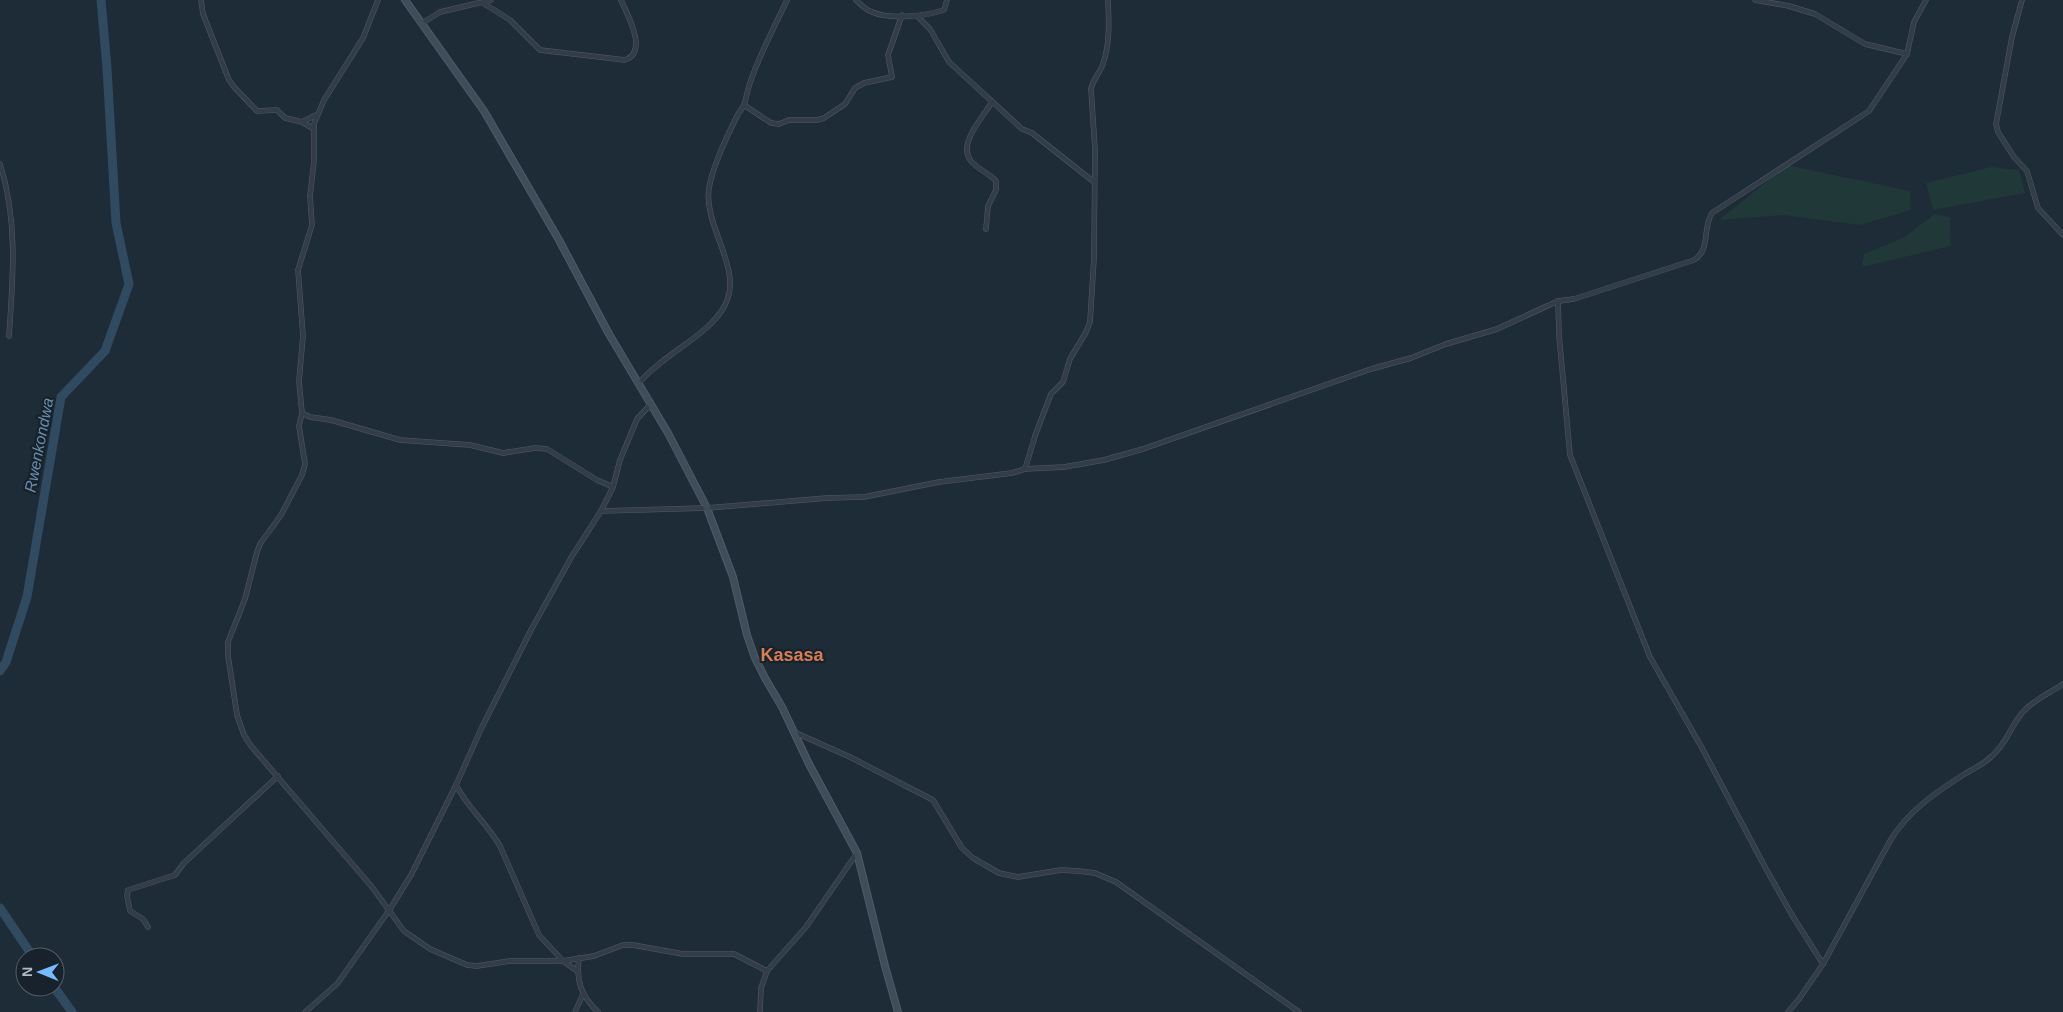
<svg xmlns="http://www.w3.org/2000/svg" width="2063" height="1012" font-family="Arial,sans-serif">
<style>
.green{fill:#203838}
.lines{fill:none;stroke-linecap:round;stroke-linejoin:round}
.river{stroke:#304a5f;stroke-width:9}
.street-casing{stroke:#4f5b66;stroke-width:5.5}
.secondary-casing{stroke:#4f5b66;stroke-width:8}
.street{stroke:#323d48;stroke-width:4.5}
.secondary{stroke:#3f4d5b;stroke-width:6}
.labels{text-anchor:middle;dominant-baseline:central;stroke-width:4.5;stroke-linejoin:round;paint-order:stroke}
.water-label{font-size:16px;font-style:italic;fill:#6a8daa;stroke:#17222c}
.quarter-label{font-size:18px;font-weight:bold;fill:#d97e53;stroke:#17222c}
</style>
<rect width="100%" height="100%" fill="#1e2c37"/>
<g class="green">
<polygon points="1787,165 1910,191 1911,210 1860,225 1783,215 1719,220"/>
<polygon points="1991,167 2019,170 2025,193 1933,210 1926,183"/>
<polygon points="1935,214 1950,217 1951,246 1862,267 1864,254 1903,238"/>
</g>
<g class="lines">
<g class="river">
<polyline points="0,671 6,662 27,597 61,397 105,351 129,284 116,223 107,68 101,0"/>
<polyline points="0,908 33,957"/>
<polyline points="54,987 72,1012"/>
</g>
<g class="street-casing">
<g id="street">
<polyline points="201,0 203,14 229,80 234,87 257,111 277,110 285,118 302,122 314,129"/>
<polyline points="378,0 363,38 324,100 314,124 314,161 310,196 312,225 298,270 303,336 299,381 302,413 299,426 305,464 302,475 281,515 260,544 257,552 245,599 228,642 228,656 237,715 244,735 251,746 372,887 404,931 430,949 467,965 477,966 510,961 563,961 594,956 623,945 633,945 683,954 734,954 767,971"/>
<path d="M856 0C861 5 866 10 872 12 890 20 926 16 944 10L947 0"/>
<polyline points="1755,0 1789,6 1815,14 1865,44 1907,54"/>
<polyline points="2022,0 2012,37 1996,124 1998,132 2014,157 2027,171 2038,208 2063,235"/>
<path d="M483 3 510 20 540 50 625 60C649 52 627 14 621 0"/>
<polyline points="917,16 930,29 949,62 1022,129 1032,133 1094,182"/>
<polyline points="421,24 440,12 491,0"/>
<polyline points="744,105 771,123 779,124 789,120 817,120 824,118 845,104 855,88 864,83 892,77 888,55 902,15"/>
<polyline points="302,122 316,115"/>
<path d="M0 164C18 220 13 278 9 336"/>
<path d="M986 229 988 206 996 190V181C988 173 978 169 971 161 957 144 983 117 992 102"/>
<polyline points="1558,301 1559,335 1570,455 1650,657 1702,748 1765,867 1792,915 1823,964"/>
<path d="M639 383C662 355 711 334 725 305 744 269 703 227 709 188 713 165 726 139 736 118 738 113 742 109 744 105 746 99 747 92 749 86 758 57 774 28 787 0"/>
<polyline points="302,413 310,417 331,420 400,440 470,445 503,453 535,448 547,449 597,480 613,487"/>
<path d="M1025 469 1036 433 1051 394 1063 382 1070 359 1086 332 1090 322 1094 258 1095 149 1091 89C1093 79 1100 73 1103 64 1110 43 1109 22 1108 0"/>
<path d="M601 511 707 508 827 498 864 497 939 482 1012 473 1025 469 1064 467 1104 460 1143 449 1371 369 1411 358 1446 344 1497 329 1558 301 1574 299 1694 260C1711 250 1702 228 1712 213L1869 111 1907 54 1914 22 1926 0"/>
<polyline points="794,732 850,757 933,800 962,848 973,858 999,873 1018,877 1061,870 1078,871 1095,873 1116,882 1299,1012"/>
<path d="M456 785C468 808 487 824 500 846L539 935 563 961 577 971"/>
<polyline points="148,927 143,919 130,911 127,896 128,890 175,875 184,863 278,776"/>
<path d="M579 958C576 981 581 996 598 1012"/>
<polyline points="305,1012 337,984 390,909 411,875 456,785 482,727 531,630 572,556 601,511 613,487 620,460 637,419 651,404"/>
<polyline points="575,1012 583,994"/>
<polyline points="760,1012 761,988 767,971 806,927 857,853"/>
<path d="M1788 1012 1799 999 1823 964 1890 841C1908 811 1935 793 1963 775 1973 769 1984 764 1992 756 2006 744 2011 726 2022 713 2033 700 2050 693 2063 684"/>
</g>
</g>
<g class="secondary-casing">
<polyline id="secondary" points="405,0 484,111 559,240 609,334 668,433 707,508 733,577 747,635 755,658 765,678 782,707 809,764 857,853 885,966 898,1012"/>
</g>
<use href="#street" class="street"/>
<use href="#secondary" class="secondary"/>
</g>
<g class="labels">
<g class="water-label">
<text transform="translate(39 445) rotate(-79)">Rwenkondwa</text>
</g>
<g class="quarter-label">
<text x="792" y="655">Kasasa</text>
</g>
</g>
<g transform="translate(40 972) rotate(271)"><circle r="24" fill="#17222c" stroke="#525e69"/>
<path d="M0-4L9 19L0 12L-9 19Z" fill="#78bbfd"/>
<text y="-8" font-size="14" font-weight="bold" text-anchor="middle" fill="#abb8c5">N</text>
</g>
</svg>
